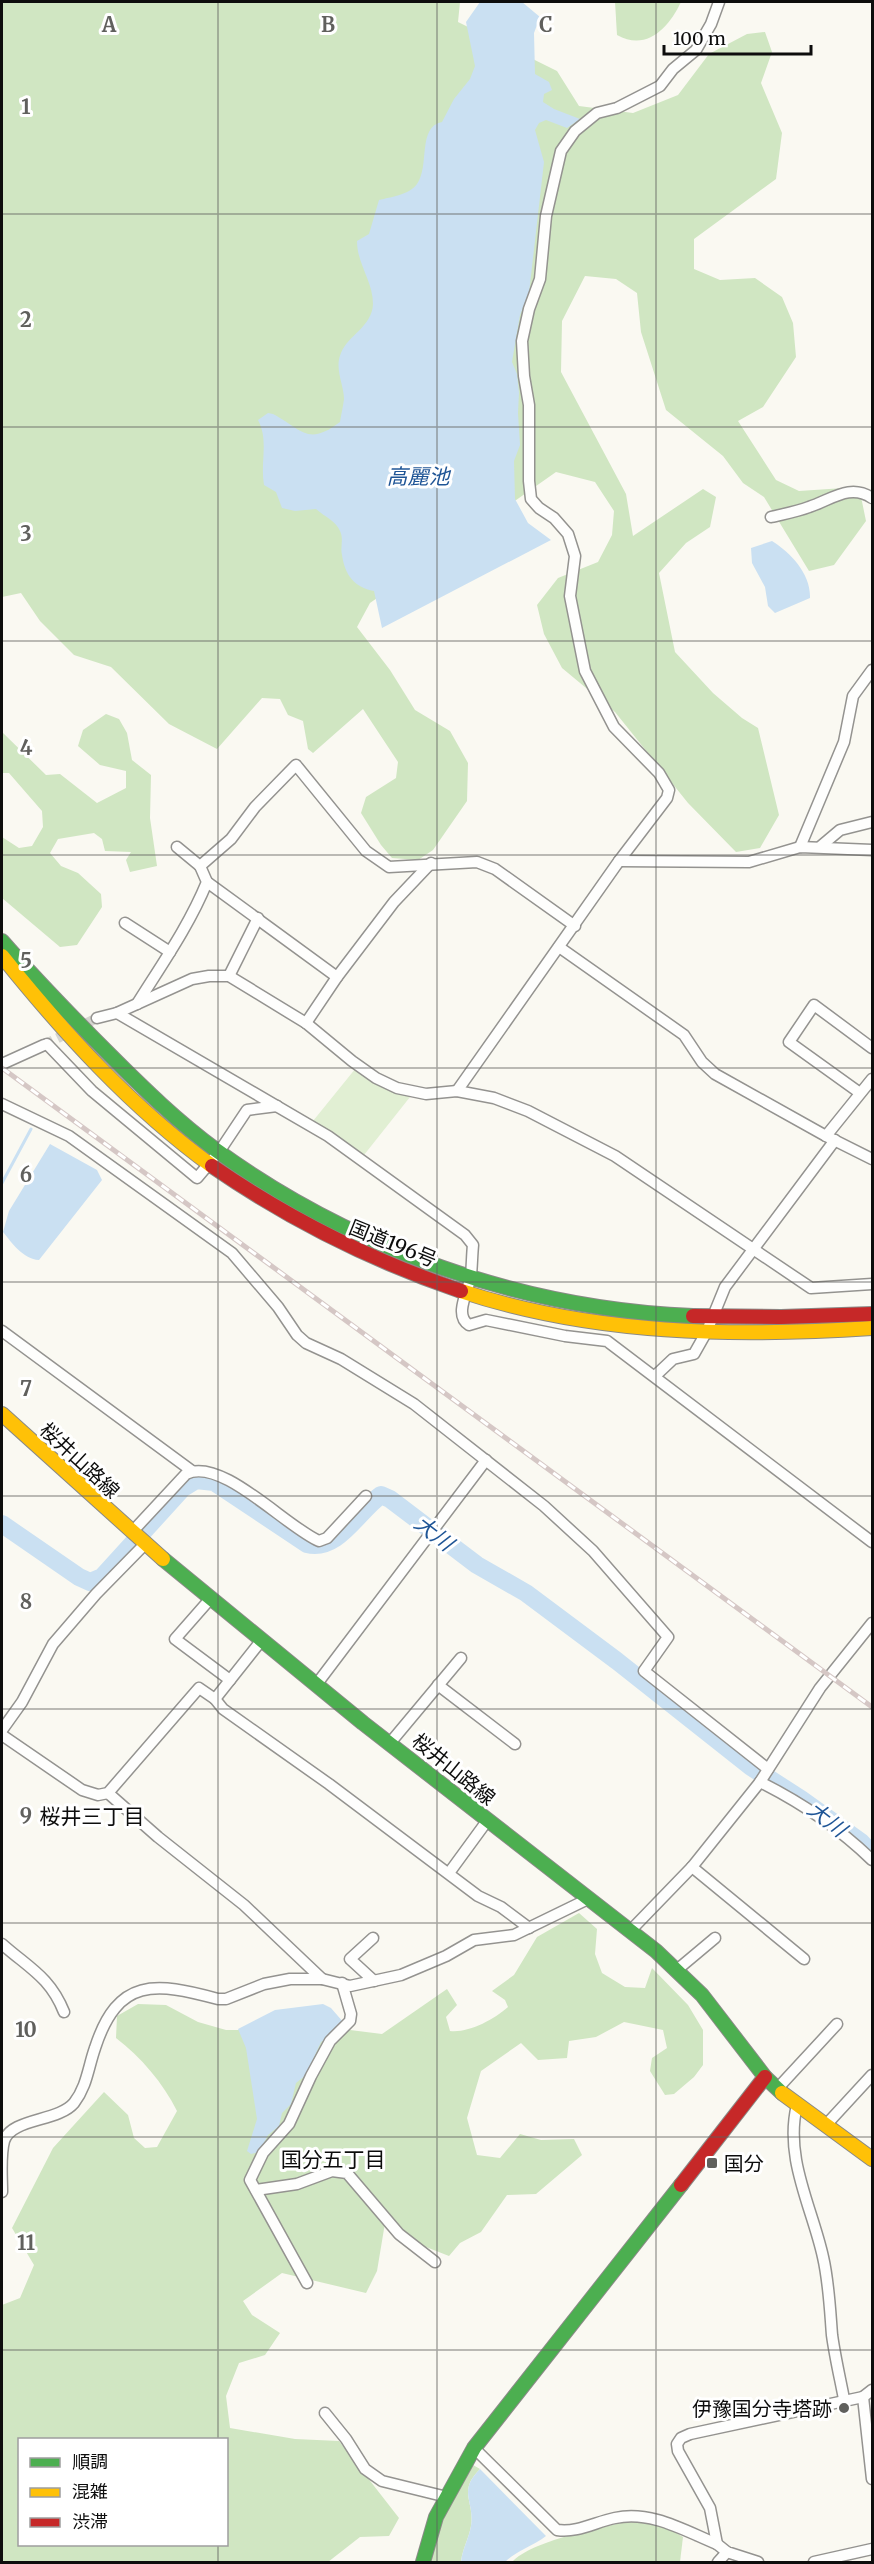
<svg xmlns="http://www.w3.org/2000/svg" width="874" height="2564" font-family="Merriweather,'Noto Sans JP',serif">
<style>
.green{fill:#e1efd3}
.forest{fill:#d0e6c2;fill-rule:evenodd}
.water{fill:#cae0f2}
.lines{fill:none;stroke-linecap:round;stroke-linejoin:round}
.stream{stroke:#cae0f2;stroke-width:3}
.river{stroke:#cae0f2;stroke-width:18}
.street-tunnel{stroke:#d6d6d0;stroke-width:10;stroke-dasharray:10 5;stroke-linecap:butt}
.street-casing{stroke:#949390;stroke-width:13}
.fast-casing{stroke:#8a8a87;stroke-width:16}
.slow-casing{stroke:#8a8a87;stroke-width:16}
.jam-casing{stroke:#8a8a87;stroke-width:16}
.street{stroke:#fefefd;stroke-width:10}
.fast{stroke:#4caf50;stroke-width:14}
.slow{stroke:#ffc107;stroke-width:14}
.jam{stroke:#c62828;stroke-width:14}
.rail-casing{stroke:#d5c7c5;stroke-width:5}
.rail{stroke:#fff;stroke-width:3;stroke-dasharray:9;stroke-linecap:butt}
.grid{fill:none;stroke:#60605d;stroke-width:1.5;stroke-opacity:0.55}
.poi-dot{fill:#60605d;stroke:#fff;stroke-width:2}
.labels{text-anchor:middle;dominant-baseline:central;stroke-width:6;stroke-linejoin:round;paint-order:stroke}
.street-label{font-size:20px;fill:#0d0d0d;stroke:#fff}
.poi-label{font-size:20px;fill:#0d0d0d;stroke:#fff;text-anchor:start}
.water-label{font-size:21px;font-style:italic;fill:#1f5596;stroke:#fff}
.neighbourhood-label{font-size:21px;fill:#0d0d0d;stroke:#fff}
.grid-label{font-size:20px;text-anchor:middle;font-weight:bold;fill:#60605d;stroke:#fff;stroke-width:6;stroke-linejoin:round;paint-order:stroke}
</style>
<rect width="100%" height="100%" fill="#faf9f2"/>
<polygon class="green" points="360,1063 392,1089 410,1097 364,1155 313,1121"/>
<g class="forest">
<polygon points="2,2 460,2 458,22 557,71 579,106 633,113 678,95 709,54 747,34 765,32 772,52 761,83 782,133 776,179 694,239 694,269 720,280 755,278 782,297 793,323 796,357 763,407 738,421 776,480 799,491 859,487 866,521 834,565 809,571 764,497 743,483 723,456 666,410 641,332 637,293 616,279 585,276 562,321 561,372 626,494 633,536 703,489 716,497 710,527 686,543 659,573 675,652 713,693 742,718 758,728 779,815 760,848 736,852 688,803 615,712 562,668 544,634 537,605 558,578 598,562 612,535 614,511 595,482 556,472 370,603 357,627 390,670 415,710 450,731 468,763 467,801 433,850 418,860 392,858 381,845 361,813 366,797 396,778 398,762 363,709 313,753 308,749 303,721 288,715 280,699 262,698 217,749 169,724 111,667 74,655 40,621 21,593 2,597"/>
<path d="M615 2H681C669 27 647 52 617 35Z"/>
<polygon points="106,714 119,719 127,733 132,760 151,775 150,818 157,866 130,872 126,860 131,852 105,851 102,839 94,833 58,839 50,853 61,866 78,873 101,894 102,907 77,945 60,947 2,898 2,837 19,848 32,846 43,827 42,811 9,773 2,773 2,732 46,775 60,774 97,803 126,788 126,771 100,765 78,746 83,730"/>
<path d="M579 1913 597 1929 595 1954 602 1973 625 1987 645 1988 652 1968 688 2005 703 2030V2065L694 2077 674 2094 665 2095 650 2071 652 2058 667 2048 663 2030 624 2022 596 2037 569 2041 567 2058 538 2060 521 2043 481 2071 467 2118 477 2155 500 2158 520 2134 541 2140 574 2139 582 2155 536 2194 507 2195 481 2232 460 2243 449 2256 426 2247 385 2223 377 2271 366 2293 282 2273 243 2301 252 2315 280 2333 265 2355 239 2363 226 2396 230 2428 295 2439 339 2441 399 2518 389 2536 360 2537 328 2562H2V2305L20 2298 34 2265 12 2228 53 2148 104 2092 128 2115 134 2138 145 2148 157 2147 177 2111C163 2083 141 2057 116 2038L117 2016 138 2004 166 2005 198 2022 226 2030H350L382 2034 447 1989 457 2005 446 2017 450 2031C469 2033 493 2020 508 2007L505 2000 492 1991 514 1975 537 1937ZM20 2440H226V2544H20Z"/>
<path d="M473 2465 480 2469C457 2492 475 2501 471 2526 469 2538 462 2550 461 2562H427L448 2502Z"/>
<path d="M647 2519 658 2522 683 2537 680 2562H512C531 2540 616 2523 647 2519Z"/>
</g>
<g class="water">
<path d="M480 2H522L540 17 534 33 535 74 549 82 552 90 544 94 543 102 554 109 580 119 567 128 546 120 539 123 535 130 544 162 529 293 520 315 512 362 517 374 519 393 518 413 520 445 514 461 515 499 528 523 551 540 382 628 374 591C354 587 345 575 342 555 340 547 344 539 340 531 336 521 325 517 316 509L295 511 282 508 276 492 264 485C260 463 269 440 258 420L268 413 273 414C302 429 307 447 340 422 341 415 343 407 344 399 344 385 334 368 341 353 348 335 372 327 373 304 373 281 357 264 357 241L369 234 379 200C391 197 409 195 417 184 430 166 417 127 442 122L454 99 470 79 475 66 466 22Z"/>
<path d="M772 541C791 553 811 574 810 598L775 613 768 606 765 587 752 563 751 548Z"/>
<path d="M50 1144 97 1170 102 1180 39 1260C23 1259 12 1243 3 1232L9 1211Z"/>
<polygon points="323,2004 331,2008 344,2023 338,2030 321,2042 306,2075 296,2083 291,2104 282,2113 279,2126 268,2135 259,2152 251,2154 247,2151 257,2119 246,2048 238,2029 275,2010"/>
<path d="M480 2469 546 2536C533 2546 516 2551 505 2562H461C462 2550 469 2538 471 2526 475 2501 457 2492 480 2469Z"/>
</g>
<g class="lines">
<polyline class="stream" points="2,1183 31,1129"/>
<path class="river" d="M2 1524 79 1577 90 1582 102 1577 183 1488 196 1480 214 1482 307 1544C338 1552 358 1511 381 1495L390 1499 477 1565 526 1593 617 1661 751 1767 801 1799 861 1842 872 1854"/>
<polyline class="street-tunnel" points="44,1045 97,1018"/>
<g class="street-casing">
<g id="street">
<path d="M771 517C783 514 796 512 809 507 831 500 850 483 872 498"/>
<polyline points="821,846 840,830 872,822"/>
<polyline points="177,847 200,866"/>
<polyline points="800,847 844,742 853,696 872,670"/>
<polyline points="619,861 749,862 800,847 872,850"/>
<polyline points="207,882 337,977 306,1023"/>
<polyline points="125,923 170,952"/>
<polyline points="559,947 684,1035 702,1062 715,1074 826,1136 872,1159"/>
<polyline points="229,976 258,918"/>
<polyline points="337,977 394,902 431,863"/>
<path d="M137 1004C162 964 189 926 207 882L200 866 231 839 255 807 296 765 366 851 389 867 477 862 495 869 575 926"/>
<path d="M117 1013 328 1136 465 1235 473 1245C472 1255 472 1265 471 1275 469 1290 453 1315 469 1325L486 1320 565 1336 607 1341 872 1542"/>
<polyline points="97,1018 117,1013 192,979 209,976 229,976 306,1023 352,1061 376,1078 397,1088 426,1094 457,1091 494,1098 528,1111 615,1156 811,1288 872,1284"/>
<polyline points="47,1044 92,1091 197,1178 219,1152 247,1110 277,1106"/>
<polyline points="2,1064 44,1045"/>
<polyline points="457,1091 619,861 667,798 669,790 659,773 614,727 585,671 570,596 575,556 568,534 554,518 539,508 531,499 529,481 529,405 524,376 522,341 529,309 540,279 546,216 561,151 575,131 597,113 617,108 660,86 673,69 696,50 711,24 719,2"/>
<polyline points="860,1093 789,1042 814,1005 872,1048"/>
<polyline points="2,1104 69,1136 232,1253 278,1307 297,1335 306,1343 341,1359 414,1404 544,1506 593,1551 668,1637 644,1671 768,1769"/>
<polyline points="826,1136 872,1079"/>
<polyline points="2,1331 192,1471"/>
<polyline points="655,1376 673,1359 694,1354 707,1331 725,1287 835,1140"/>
<path d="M132 1532 186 1474C221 1456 286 1527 319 1541L327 1538 366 1496"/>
<polyline points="211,1598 175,1639 230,1680"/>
<polyline points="316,1685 486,1460"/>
<polyline points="438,1685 515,1744"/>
<polyline points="215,1699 223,1709 329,1784 478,1896 501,1907 529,1928"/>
<polyline points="2,1730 22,1702 53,1644 96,1594 146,1543"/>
<polyline points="2,1735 82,1790 98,1795 108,1793 199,1688 215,1699 261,1641"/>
<polyline points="390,1743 461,1658"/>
<path d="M760 1782C800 1802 840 1829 872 1860"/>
<polyline points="108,1793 158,1837 244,1905 322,1979"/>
<polyline points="692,1867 804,1959"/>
<polyline points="449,1873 487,1821"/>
<polyline points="632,1929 692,1867 760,1782 820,1688 872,1623"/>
<polyline points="373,1938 350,1959 374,1981"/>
<path d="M2 1944C29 1968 50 1977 64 2012"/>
<polyline points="678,1969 715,1938"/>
<polyline points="777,2089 837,2024"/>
<path d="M797 2105C784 2158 812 2207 823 2257 829 2283 830 2310 832 2335 835 2357 840 2378 844 2399"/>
<polyline points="825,2126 872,2075"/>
<polyline points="256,2190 297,2184 332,2171 347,2173 399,2234 435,2262"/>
<path d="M2 2192C2 2176 0 2156 4 2141 11 2118 58 2122 74 2103 87 2086 88 2068 95 2048 118 1977 155 1982 218 1999H226L264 1984 290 1979H322L350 1986 401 1975 446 1956 474 1940 514 1935 588 1899"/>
<polyline points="307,2283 250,2180 263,2153 289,2124 311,2076 330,2041 350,2021 351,2014 342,1983"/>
<polyline points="863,2397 872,2479"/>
<polyline points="325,2413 346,2439 365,2469 382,2481 447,2497"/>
<path d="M474 2448 557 2530C578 2533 595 2522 615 2518 651 2510 685 2531 717 2544L727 2552 758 2562"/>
<polyline points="717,2544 710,2508 678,2451 677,2444 681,2438 690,2434 863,2397 872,2390"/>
<polyline points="718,2562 727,2552"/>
<polyline points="814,2562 872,2549"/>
</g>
</g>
<g class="fast-casing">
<g id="fast">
<path d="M2 941C37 981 74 1019 111 1056 144 1089 178 1122 216 1150 354 1250 523 1309 693 1316"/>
<polyline points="163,1559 363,1723 656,1951 702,1995 765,2077 782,2093"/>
<polyline points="423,2562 436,2517 474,2448 681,2185"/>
</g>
</g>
<g class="slow-casing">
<g id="slow">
<path d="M2 956C64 1033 131 1107 212 1166"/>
<path d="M461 1291C593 1335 735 1337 872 1328"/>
<polyline points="2,1414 163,1559"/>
<polyline points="782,2093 872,2159"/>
</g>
</g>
<g class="jam-casing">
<g id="jam">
<path d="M212 1166C289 1219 373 1261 461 1291"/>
<polyline points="693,1316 781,1317 872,1314"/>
<polyline points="681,2185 765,2077"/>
</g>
</g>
<use href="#street" class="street"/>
<use href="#fast" class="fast"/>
<use href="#slow" class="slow"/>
<use href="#jam" class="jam"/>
<g class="rail-casing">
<polyline id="rail" points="2,1068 872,1707"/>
</g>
<use href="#rail" class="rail"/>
</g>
<path class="grid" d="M218 2V2440M437 2V2562M656 2V2562M2 214H872M2 427H872M2 641H872M2 855H872M2 1068H872M2 1282H872M2 1496H872M2 1709H872M2 1923H872M2 2137H872M2 2350H872M218 2544V2562"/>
<g class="poi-dot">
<rect x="706" y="2157" width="12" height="12" rx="3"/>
<circle cx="844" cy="2408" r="6"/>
</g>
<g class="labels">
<g class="street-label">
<text transform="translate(393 1243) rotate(22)">国道196号</text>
<text transform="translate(80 1460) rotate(43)">桜井山路線</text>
<text transform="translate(454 1769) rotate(39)">桜井山路線</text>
</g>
<g class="poi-label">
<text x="724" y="2163">国分</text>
<text x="832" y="2408" text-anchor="end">伊豫国分寺塔跡</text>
</g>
<g class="water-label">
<text x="418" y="476">高麗池</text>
<text transform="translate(434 1533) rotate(38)">大川</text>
<text transform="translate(827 1819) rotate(38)">大川</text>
</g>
<g class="neighbourhood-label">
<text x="92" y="1816">桜井三丁目</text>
<text x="333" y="2159">国分五丁目</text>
</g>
</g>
<g class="grid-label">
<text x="109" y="32">A</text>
<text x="328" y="32">B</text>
<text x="546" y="32">C</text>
<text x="26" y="114">1</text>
<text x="26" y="327">2</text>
<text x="26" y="541">3</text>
<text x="26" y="755">4</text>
<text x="26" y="968">5</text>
<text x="26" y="1182">6</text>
<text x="26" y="1396">7</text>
<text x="26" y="1609">8</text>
<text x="26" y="1823">9</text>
<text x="26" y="2037">10</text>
<text x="26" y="2250">11</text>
</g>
<rect width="874" height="2564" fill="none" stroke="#0d0d0d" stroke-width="6"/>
<rect x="18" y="2438" width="210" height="108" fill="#ffffff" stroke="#9e9e9e" stroke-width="1.5"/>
<rect x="30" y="2458" width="30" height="9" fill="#4caf50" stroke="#9e9e9e" stroke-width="1.5"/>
<text x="72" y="2468" font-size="18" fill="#0d0d0d">順調</text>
<rect x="30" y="2488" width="30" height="9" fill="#ffc107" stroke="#9e9e9e" stroke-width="1.5"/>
<text x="72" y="2498" font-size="18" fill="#0d0d0d">混雑</text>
<rect x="30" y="2518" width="30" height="9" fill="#c62828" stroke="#9e9e9e" stroke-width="1.5"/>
<text x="72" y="2528" font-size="18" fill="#0d0d0d">渋滞</text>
<path d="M664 45v9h147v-9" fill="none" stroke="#0d0d0d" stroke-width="3"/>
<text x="673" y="45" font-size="18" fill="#0d0d0d" stroke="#ffffff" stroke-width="4.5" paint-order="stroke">100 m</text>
</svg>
